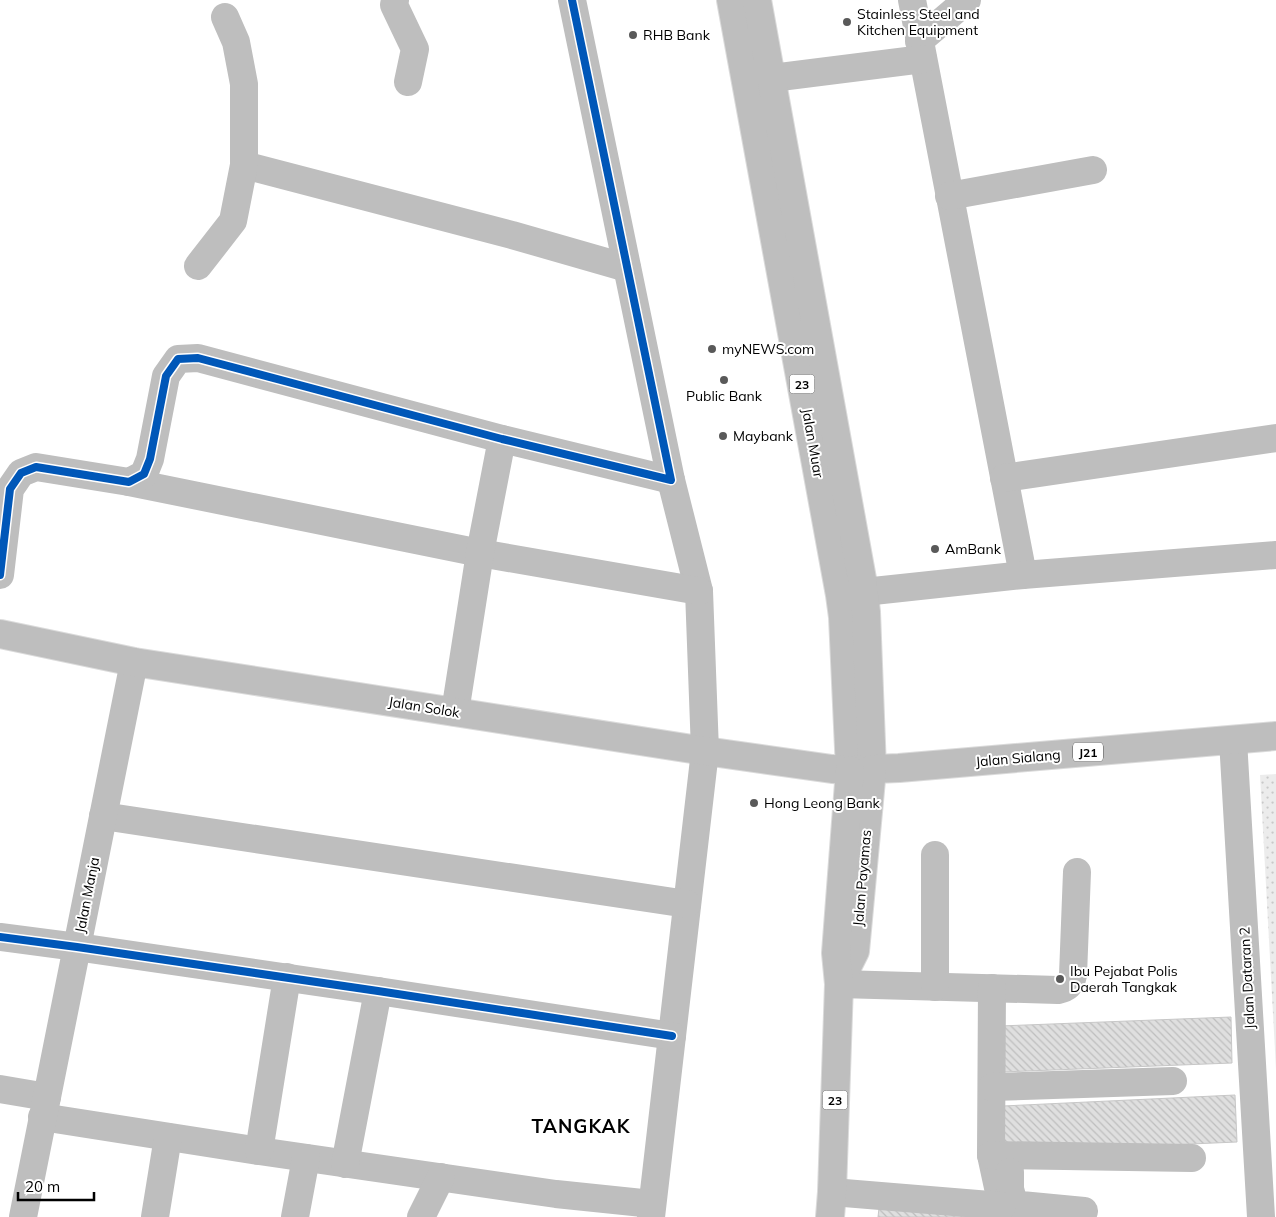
<svg xmlns="http://www.w3.org/2000/svg" width="1276" height="1217" font-family="Mulish,sans-serif">
<style>
.grass{fill:url(#grass-dots)}
.building{fill:url(#building-back-hatch);stroke:#c7c7c7}
.lines{fill:none;stroke-linecap:round;stroke-linejoin:round}
.major-casing{stroke:#dbdbdb;stroke-width:30}
.highway-casing{stroke:#dbdbdb;stroke-width:30}
.minor{stroke:#bebebe;stroke-width:28}
.major{stroke:#bebebe;stroke-width:28}
.highway{stroke:#bebebe;stroke-width:28}
.cycleway-casing{stroke:#fff;stroke-width:11}
.cycleway{stroke:#0057b8;stroke-width:8}
.poi-dot{fill:#595959;stroke:#fff;stroke-width:2}
.labels{text-anchor:middle;dominant-baseline:central;stroke-width:4;stroke-linejoin:round;paint-order:stroke}
.shield{fill:#fff;stroke:#4c4c4c;stroke-width:1}
.shield-label{font-size:12px;font-weight:bold;fill:#000}
.poi-label{font-size:14px;fill:#000;stroke:#fff;text-anchor:start}
.street-label{font-size:14px;fill:#000;stroke:#fff}
.district-label{font-size:19px;font-weight:bold;letter-spacing:1px;fill:#000;stroke:#fff}
</style>
<defs>
<pattern id="grass-dots" width="8" height="8" patternUnits="userSpaceOnUse" patternTransform="scale(1.25)"><rect width="8" height="8" fill="#ececec"/><path d="M2 2h.1M6 6h.1" fill="none" stroke="#c9c9c9" stroke-width="1.8" stroke-linecap="round"/></pattern>
<pattern id="building-back-hatch" width="6" height="6" patternUnits="userSpaceOnUse" patternTransform="scale(1.25)"><rect width="6" height="6" fill="#dfdfdf"/><path d="M-1 5l2 2M0 0l6 6M5-1l2 2" fill="none" stroke="#bebebe"/></pattern>
</defs>
<rect width="100%" height="100%" fill="#fff"/>
<polygon class="grass" points="1276,774 1276,1069 1260,775"/>
<g class="building">
<polygon points="1231,1017 1232,1063 1002,1072 1000,1026"/>
<polygon points="1235,1095 1237,1142 1005,1152 1003,1106"/>
<polygon points="879,1208 978,1217 878,1217"/>
</g>
<g class="lines">
<g class="major-casing">
<g id="major">
<polyline points="731,0 840,595 843,617 850,770"/>
<polyline points="757,0 862,579 866,612 872,769"/>
<polyline points="0,634 134,662 705,751 832,769 850,770 899,768 1276,736"/>
</g>
</g>
<g class="highway-casing">
<g id="highway">
<polyline points="846,969 855,951 872,769"/>
<polyline points="830,1217 832,1192 839,984 836,953 850,770"/>
</g>
</g>
<g class="minor">
<polyline points="395,0 394,5 415,49 408,82"/>
<polyline points="572,0 671,480 699,591 705,751 651,1217"/>
<polyline points="912,0 1023,575"/>
<polyline points="919,41 967,0"/>
<polyline points="772,78 923,59"/>
<polyline points="244,165 512,235 627,268"/>
<polyline points="949,196 1093,170"/>
<polyline points="198,266 233,221 244,165 244,84 236,42 225,17"/>
<polyline points="1004,478 1276,438"/>
<polyline points="129,482 480,553 699,591"/>
<polyline points="0,575 10,489 21,473 36,467 129,482 144,474 150,459 166,376 178,359 198,358 502,439 671,480"/>
<polyline points="864,592 1023,575 1276,555"/>
<polyline points="455,712 480,553 502,439"/>
<polyline points="1233,740 1261,1217"/>
<polyline points="103,816 687,904"/>
<polyline points="0,937 77,947 378,991 672,1036"/>
<path d="M839 984 1058 990C1067 988 1071 985 1073 975L1077 872"/>
<polyline points="935,987 935,855"/>
<polyline points="992,988 991,1155 1002,1206 1001,1217"/>
<polyline points="992,1087 1173,1081"/>
<polyline points="0,1089 47,1097"/>
<polyline points="42,1117 259,1151 556,1194 652,1204"/>
<polyline points="259,1151 287,977"/>
<polyline points="991,1155 1192,1158"/>
<polyline points="345,1164 378,991"/>
<polyline points="1010,1172 1010,1189 1013,1200 1021,1205 1084,1211"/>
<polyline points="832,1192 1002,1206"/>
<polyline points="23,1217 134,662"/>
<polyline points="155,1217 168,1137"/>
<polyline points="295,1217 306,1158"/>
<polyline points="421,1217 441,1177"/>
</g>
<use href="#major" class="major"/>
<use href="#highway" class="highway"/>
<g class="cycleway-casing">
<g id="cycleway">
<polyline points="0,575 10,489 21,473 36,467 129,482 144,474 150,459 166,376 178,359 198,358 502,439 671,480 572,0"/>
<polyline points="0,937 77,947 378,991 672,1036"/>
</g>
</g>
<use href="#cycleway" class="cycleway"/>
</g>
<g class="poi-dot">
<circle cx="847" cy="22" r="5"/>
<circle cx="633" cy="35" r="5"/>
<circle cx="712" cy="349" r="5"/>
<circle cx="724" cy="380" r="5"/>
<circle cx="723" cy="436" r="5"/>
<circle cx="935" cy="549" r="5"/>
<circle cx="754" cy="803" r="5"/>
<circle cx="1060" cy="979" r="5"/>
</g>
<g class="labels">
<g class="shield">
<rect x="789.5" y="374.5" width="25" height="19" rx="4"/>
<rect x="1073" y="742.5" width="30" height="19" rx="4"/>
<rect x="822.5" y="1090.5" width="25" height="19" rx="4"/>
</g>
<g class="shield-label">
<text x="802" y="384">23</text>
<text x="1088" y="752">J21</text>
<text x="835" y="1100">23</text>
</g>
<g class="poi-label">
<text x="857" y="14">Stainless Steel and<tspan x="857" dy="16">Kitchen Equipment</tspan></text>
<text x="643" y="35">RHB Bank</text>
<text x="722" y="349">myNEWS.com</text>
<text x="724" y="396" text-anchor="middle">Public Bank</text>
<text x="733" y="436">Maybank</text>
<text x="945" y="549">AmBank</text>
<text x="764" y="803">Hong Leong Bank</text>
<text x="1070" y="971">Ibu Pejabat Polis<tspan x="1070" dy="16">Daerah Tangkak</tspan></text>
</g>
<g class="street-label">
<text transform="translate(813 443) rotate(80)">Jalan Muar</text>
<text transform="translate(424 707) rotate(9)">Jalan Solok</text>
<text transform="translate(1018 758) rotate(-5)">Jalan Sialang</text>
<text transform="translate(862 878) rotate(-85)">Jalan Payamas</text>
<text transform="translate(87 895) rotate(-79)">Jalan Manja</text>
<text transform="translate(1247 978) rotate(-93)">Jalan Dataran 2</text>
</g>
<g class="district-label">
<text x="581" y="1126">TANGKAK</text>
</g>
</g>
<path d="M18 1192v8h76v-8" fill="none" stroke="#000000" stroke-width="2.5"/>
<text x="25" y="1192" font-size="15" fill="#000000" stroke="#ffffff" stroke-width="4" paint-order="stroke">20 m</text>
</svg>
